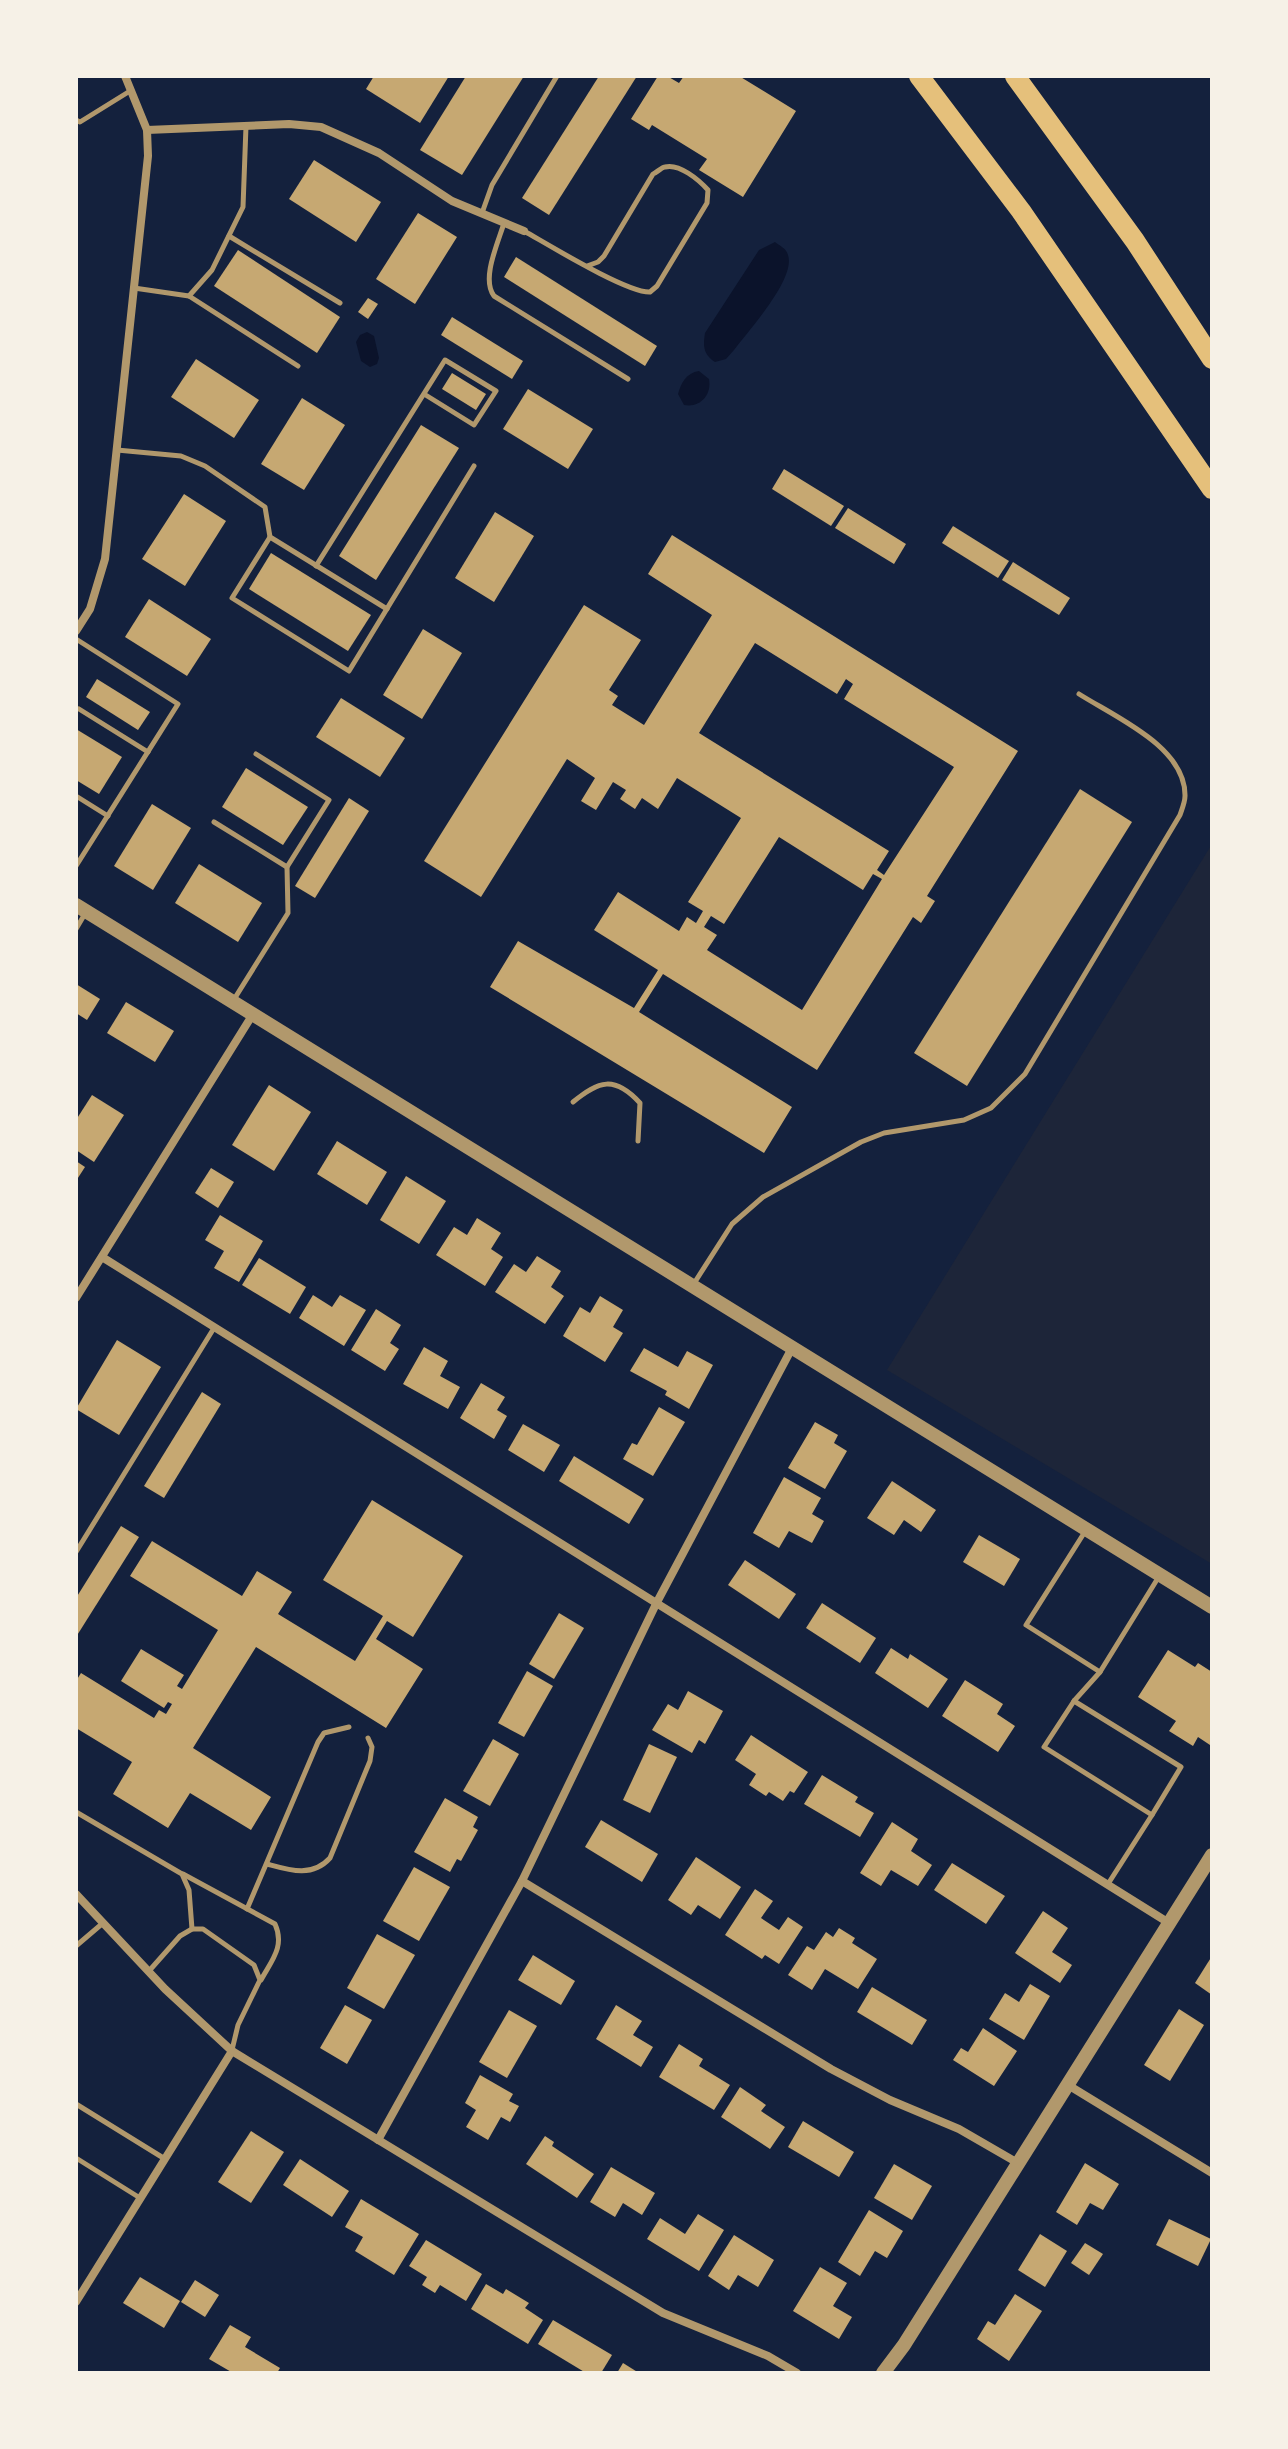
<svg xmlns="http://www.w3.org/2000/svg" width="1288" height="2449" font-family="Mulish,sans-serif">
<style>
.green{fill:#1d2539}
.water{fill:#0b132b}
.building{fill:#c6a872;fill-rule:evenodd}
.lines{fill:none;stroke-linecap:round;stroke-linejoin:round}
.service{stroke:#b1986c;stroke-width:5}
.minor{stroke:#b1986c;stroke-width:8}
.tertiary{stroke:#b1986c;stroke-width:14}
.motorway{stroke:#e5c07b;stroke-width:20}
</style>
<rect width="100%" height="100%" fill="#14213d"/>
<polygon class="green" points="1212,844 1212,1564 887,1370"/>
<g class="water">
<path d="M775 242C780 246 786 248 788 255 796 279 748 331 734 350L726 359 715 362C703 354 703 346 705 333L759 250Z"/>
<polygon points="367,332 374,336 379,358 377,364 370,367 361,361 356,342 360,335"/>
<path d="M699 371 709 379C712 395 700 408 684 405L678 394C681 383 686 373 699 371Z"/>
</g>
<g class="building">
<polygon points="374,76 449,76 420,123 366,89"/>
<polygon points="466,76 524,76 462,175 420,150"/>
<polygon points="599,76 637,76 549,215 522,198"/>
<polygon points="658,76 667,76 679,83 684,76 739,76 796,111 743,197 699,170 707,159 652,125 649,130 631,119"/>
<polygon points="314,160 381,202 356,242 289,199"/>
<polygon points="418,213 457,237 415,304 376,279"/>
<polygon points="238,250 340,317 317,353 214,286"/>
<polygon points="516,257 657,346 645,366 504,277"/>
<polygon points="368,298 378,304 368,319 358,312"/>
<polygon points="452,317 523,361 512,379 441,335"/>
<polygon points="196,359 259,400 234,438 171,397"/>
<polygon points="452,373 486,394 476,410 442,389"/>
<polygon points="528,389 593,429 568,469 503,429"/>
<polygon points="302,398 345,425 304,490 261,464"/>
<polygon points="421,425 459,448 376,580 339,556"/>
<polygon points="784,469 844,506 831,526 772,489"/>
<polygon points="184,494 226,521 185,586 142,559"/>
<polygon points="848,508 906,544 894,564 835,528"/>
<polygon points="495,512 534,536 494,602 455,578"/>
<polygon points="953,526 1009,561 998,578 942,543"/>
<path d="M672 535 1018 751 927 896 935 901 921 923 913 917 817 1070 663 974 639 1012 792 1107 764 1153 490 987 518 941 634 1008 658 970 594 930 618 892 679 931 687 917 696 923 703 911 688 902 741 818 677 778 658 809 642 798 635 809 620 799 626 790 613 782 596 810 581 801 595 778 567 759 481 897 424 861 584 605 641 640 609 690 618 696 612 705 644 725 712 615 648 574ZM755 643 837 694 846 679 853 684 844 699 954 767 884 875 877 870 889 851 699 733ZM779 837 863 890 873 874 882 879 802 1010 707 950 717 935 704 927 711 916 724 924Z"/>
<polygon points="271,553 371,615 348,651 249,589"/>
<polygon points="1013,562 1070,598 1059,615 1002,580"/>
<polygon points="149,599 211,639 187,676 125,637"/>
<polygon points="423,629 462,653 422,719 383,695"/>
<polygon points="97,679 150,712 138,730 86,697"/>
<polygon points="341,698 405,738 380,777 316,737"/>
<polygon points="76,729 122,757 99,794 76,780"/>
<polygon points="246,768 308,807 283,845 222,807"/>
<polygon points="1080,789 1132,822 967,1086 914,1053"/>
<polygon points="349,798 369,811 315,898 295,886"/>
<polygon points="152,804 191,828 153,890 114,866"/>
<polygon points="199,864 262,903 238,942 175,903"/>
<polygon points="76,984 100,999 87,1020 76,1013"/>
<polygon points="126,1002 174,1031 155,1062 107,1033"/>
<polygon points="269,1085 311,1112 274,1171 232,1145"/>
<polygon points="92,1095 124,1115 94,1162 76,1150 76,1120"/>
<polygon points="337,1141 387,1172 367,1205 317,1174"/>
<polygon points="76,1161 85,1167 76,1181"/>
<polygon points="211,1168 234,1182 218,1208 195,1193"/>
<polygon points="406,1176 446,1201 419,1244 380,1220"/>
<polygon points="220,1215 263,1241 239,1282 214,1268 224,1251 205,1240"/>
<polygon points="477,1218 501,1233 491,1249 503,1257 485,1286 436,1255 454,1227 467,1235"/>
<polygon points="537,1256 561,1271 551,1287 564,1296 545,1324 495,1292 514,1264 526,1272"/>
<polygon points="259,1258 306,1287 290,1314 242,1285"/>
<polygon points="313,1295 332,1307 340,1295 366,1310 344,1346 299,1318"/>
<polygon points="600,1296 623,1310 613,1327 623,1333 605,1362 563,1336 580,1307 590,1313"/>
<polygon points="376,1309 401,1325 390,1343 399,1349 385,1371 351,1350"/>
<polygon points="117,1340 161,1367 119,1435 76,1409"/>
<polygon points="424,1347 448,1361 440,1376 460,1387 448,1409 403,1384"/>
<polygon points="644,1348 678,1367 687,1351 713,1365 689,1409 665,1395 667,1391 630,1371"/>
<polygon points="481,1383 505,1397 497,1410 507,1416 494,1439 460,1418"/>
<polygon points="202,1392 221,1404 164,1498 144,1486"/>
<polygon points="659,1407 685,1422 653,1476 623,1459 632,1443 637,1445"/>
<polygon points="815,1422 838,1435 834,1443 847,1451 825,1489 788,1468"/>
<polygon points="523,1424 560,1445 544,1472 508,1450"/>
<polygon points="574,1456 644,1499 629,1524 559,1481"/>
<polygon points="784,1477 821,1498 812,1514 824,1521 812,1543 789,1531 779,1548 753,1533"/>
<polygon points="892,1481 936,1510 921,1532 904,1520 894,1535 867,1518"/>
<polygon points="372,1500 463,1556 413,1637 387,1621 376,1639 423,1669 386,1728 256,1647 193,1748 271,1797 251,1830 190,1793 168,1828 113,1794 132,1762 76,1728 76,1681 81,1673 154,1718 159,1710 166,1714 172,1704 168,1702 164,1708 121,1681 141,1649 184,1675 177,1686 182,1689 218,1630 130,1576 152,1541 242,1596 257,1571 292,1592 278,1614 355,1661 383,1616 323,1580"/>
<polygon points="121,1526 139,1537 76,1637 76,1598"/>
<polygon points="979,1535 1020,1559 1004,1586 963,1562"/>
<polygon points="745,1560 796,1594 779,1619 728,1585"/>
<polygon points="822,1603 876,1638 860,1663 806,1628"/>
<polygon points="559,1613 584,1628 554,1679 529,1664"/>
<polygon points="891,1648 908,1659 910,1654 948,1679 928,1708 875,1673"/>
<polygon points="1168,1650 1195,1667 1198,1663 1212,1672 1212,1742 1210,1745 1198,1737 1193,1746 1169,1731 1176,1721 1138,1697"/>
<polygon points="527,1671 553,1686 524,1737 498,1723"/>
<polygon points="965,1680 1003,1704 997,1714 1015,1726 998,1752 942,1716"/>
<polygon points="688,1691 723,1711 705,1744 699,1740 692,1753 652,1730 668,1704 678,1710"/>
<polygon points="751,1735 808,1772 794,1793 790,1791 783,1801 769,1792 766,1796 749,1785 756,1774 735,1760"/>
<polygon points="493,1739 519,1754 490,1806 463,1791"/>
<polygon points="649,1744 677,1757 650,1813 623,1800"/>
<polygon points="822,1775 858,1797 855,1802 874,1813 860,1837 804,1804"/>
<polygon points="445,1798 478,1817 473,1827 478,1830 461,1861 457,1859 450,1872 414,1852"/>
<polygon points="601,1820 658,1854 642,1882 585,1847"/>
<polygon points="892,1822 918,1839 911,1851 932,1865 918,1886 891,1870 881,1886 860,1873"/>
<polygon points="696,1857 741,1887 720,1919 698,1905 691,1915 668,1900"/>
<polygon points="952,1863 1005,1896 986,1924 934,1890"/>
<polygon points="414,1867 450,1887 419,1941 383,1921"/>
<polygon points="755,1889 773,1901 761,1918 779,1930 788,1917 803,1927 779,1964 765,1955 762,1959 725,1935"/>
<polygon points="1043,1911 1068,1928 1052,1952 1072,1965 1060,1983 1015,1953"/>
<polygon points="839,1928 855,1938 852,1943 877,1959 858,1989 825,1969 812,1990 788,1975 807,1946 814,1950 826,1932 833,1937"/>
<polygon points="377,1934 415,1955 384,2009 347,1988"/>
<polygon points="533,1955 575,1981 561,2005 518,1980"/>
<polygon points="1212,1956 1212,1995 1195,1983"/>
<polygon points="1030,1984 1050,1996 1024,2040 989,2019 1005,1993 1019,2002"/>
<polygon points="872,1987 927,2020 912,2045 857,2012"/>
<polygon points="345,2005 372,2020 347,2064 320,2048"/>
<polygon points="616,2005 642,2021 633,2035 653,2047 641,2067 596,2039"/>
<polygon points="1179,2009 1204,2025 1170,2081 1144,2065"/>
<polygon points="509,2010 537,2026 507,2078 479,2062"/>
<polygon points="983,2028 1017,2051 994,2086 953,2060 961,2048 968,2052"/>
<polygon points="679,2044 703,2059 699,2066 730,2085 714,2110 659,2077"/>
<polygon points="480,2075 513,2094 509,2101 519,2106 510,2122 501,2117 488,2140 466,2127 476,2110 465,2103"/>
<polygon points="740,2087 766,2105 761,2111 785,2127 770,2149 721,2117"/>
<polygon points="803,2121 854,2152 839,2177 788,2147"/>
<polygon points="251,2131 284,2152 251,2203 218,2182"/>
<polygon points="545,2136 554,2142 552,2146 594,2174 577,2198 526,2164"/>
<polygon points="300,2159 349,2191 332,2217 283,2185"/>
<polygon points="1085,2163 1119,2184 1103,2210 1090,2203 1077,2225 1056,2212"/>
<polygon points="894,2164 932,2186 912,2220 874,2198"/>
<polygon points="611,2167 655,2193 642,2215 623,2203 615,2217 590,2202"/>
<polygon points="361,2199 419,2234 394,2275 355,2251 363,2237 345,2227"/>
<polygon points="869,2210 903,2231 887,2258 875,2251 860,2276 838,2262"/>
<polygon points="698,2214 724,2230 699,2271 647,2239 660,2218 685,2234"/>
<polygon points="1169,2219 1211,2239 1198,2266 1156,2245"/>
<polygon points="1040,2234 1067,2251 1045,2287 1018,2270"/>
<polygon points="734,2235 774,2260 758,2287 738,2275 729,2290 708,2276"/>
<polygon points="426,2240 482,2274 466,2301 440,2285 435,2293 422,2285 427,2277 409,2266"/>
<polygon points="1085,2243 1103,2254 1089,2275 1071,2263"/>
<polygon points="820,2267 847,2283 833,2306 852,2317 839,2339 793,2311"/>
<polygon points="140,2277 180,2301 164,2328 123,2303"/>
<polygon points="195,2280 219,2295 205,2317 181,2302"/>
<polygon points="486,2284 503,2294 506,2289 529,2303 525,2308 543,2320 528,2344 471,2309"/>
<polygon points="1015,2294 1042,2311 1009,2361 977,2339 988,2321 995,2325"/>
<polygon points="553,2320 612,2355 601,2373 586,2373 538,2344"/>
<polygon points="230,2325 251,2337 245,2347 280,2368 277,2373 233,2373 209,2359"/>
<polygon points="623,2363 639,2373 617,2373"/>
</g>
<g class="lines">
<g class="service">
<polyline points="76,120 80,122 130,91"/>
<polyline points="482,213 492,185 557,76"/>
<path d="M504 223C498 243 481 279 494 296L628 379"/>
<path d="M524 231C549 245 627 293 650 292L657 286 707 203 708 190C699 180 679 163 665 167 662 167 656 173 653 174L604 256 598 262 587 266"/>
<polyline points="229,236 340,303"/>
<polyline points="134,288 189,296 212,270 243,207 246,126"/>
<polyline points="189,296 298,366"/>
<polyline points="117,450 181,456 205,466 265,507 270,537 387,609"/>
<polyline points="270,537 232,598 349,671 474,466"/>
<polyline points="316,566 445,360 496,391 474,425 424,394"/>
<polyline points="76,639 178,704 76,866"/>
<polyline points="79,709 148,752"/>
<polyline points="76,796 108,816"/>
<polyline points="214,822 287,867"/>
<polyline points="76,929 86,912"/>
<polyline points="233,1001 288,913 287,867 329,800 256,754"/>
<path d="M573 1102C599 1081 614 1075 640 1103L638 1141"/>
<path d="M693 1285 732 1224 763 1197 861 1142 884 1133 964 1120 991 1108 1025 1074 1180 815C1182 809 1185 802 1185 796 1186 747 1115 717 1079 694"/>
<polyline points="1086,1530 1026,1625 1100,1672 1158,1578"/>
<polyline points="76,1552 214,1328"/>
<polyline points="1100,1672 1074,1701 1044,1747 1152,1815 1108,1884"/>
<polyline points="1074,1701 1181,1767 1152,1815"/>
<polyline points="76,1812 182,1874 189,1890 192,1929"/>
<path d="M267 1864C289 1870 312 1878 330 1858L370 1761 372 1747 368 1738"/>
<path d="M183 1874 275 1924C285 1946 272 1960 261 1980"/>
<polyline points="247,1909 318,1742 324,1733 349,1727"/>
<polyline points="76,1946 103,1923"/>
<polyline points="149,1971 180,1936 192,1929 203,1929 254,1965 260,1980 238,2025 232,2050"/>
<polyline points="76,2104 165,2159"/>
<polyline points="76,2158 140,2198"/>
</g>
<g class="minor">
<polyline points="147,130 289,124 321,127 379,153 452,201 524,231"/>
<polyline points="76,631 90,609 105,559 148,156 147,130 125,76"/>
<polyline points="102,1257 1169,1923"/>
<polyline points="76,1298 253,1014"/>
<polyline points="522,1881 831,2069 890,2100 959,2129 1018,2163"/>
<polyline points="76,1894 165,1989 232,2051 663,2313 768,2356 797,2373"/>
<polyline points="1068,2085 1212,2173"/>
<polyline points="378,2140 522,1881 656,1604 792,1348"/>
<polyline points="76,2302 232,2051"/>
</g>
<g class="tertiary">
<polyline points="76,905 1212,1607"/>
<polyline points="883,2373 904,2345 1212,1855"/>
</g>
<g class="motorway">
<polyline points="919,76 1021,211 1212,489"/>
<polyline points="1015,76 1135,241 1212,359"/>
</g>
</g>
<rect width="1288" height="2449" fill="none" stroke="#f6f1e7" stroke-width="156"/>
</svg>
